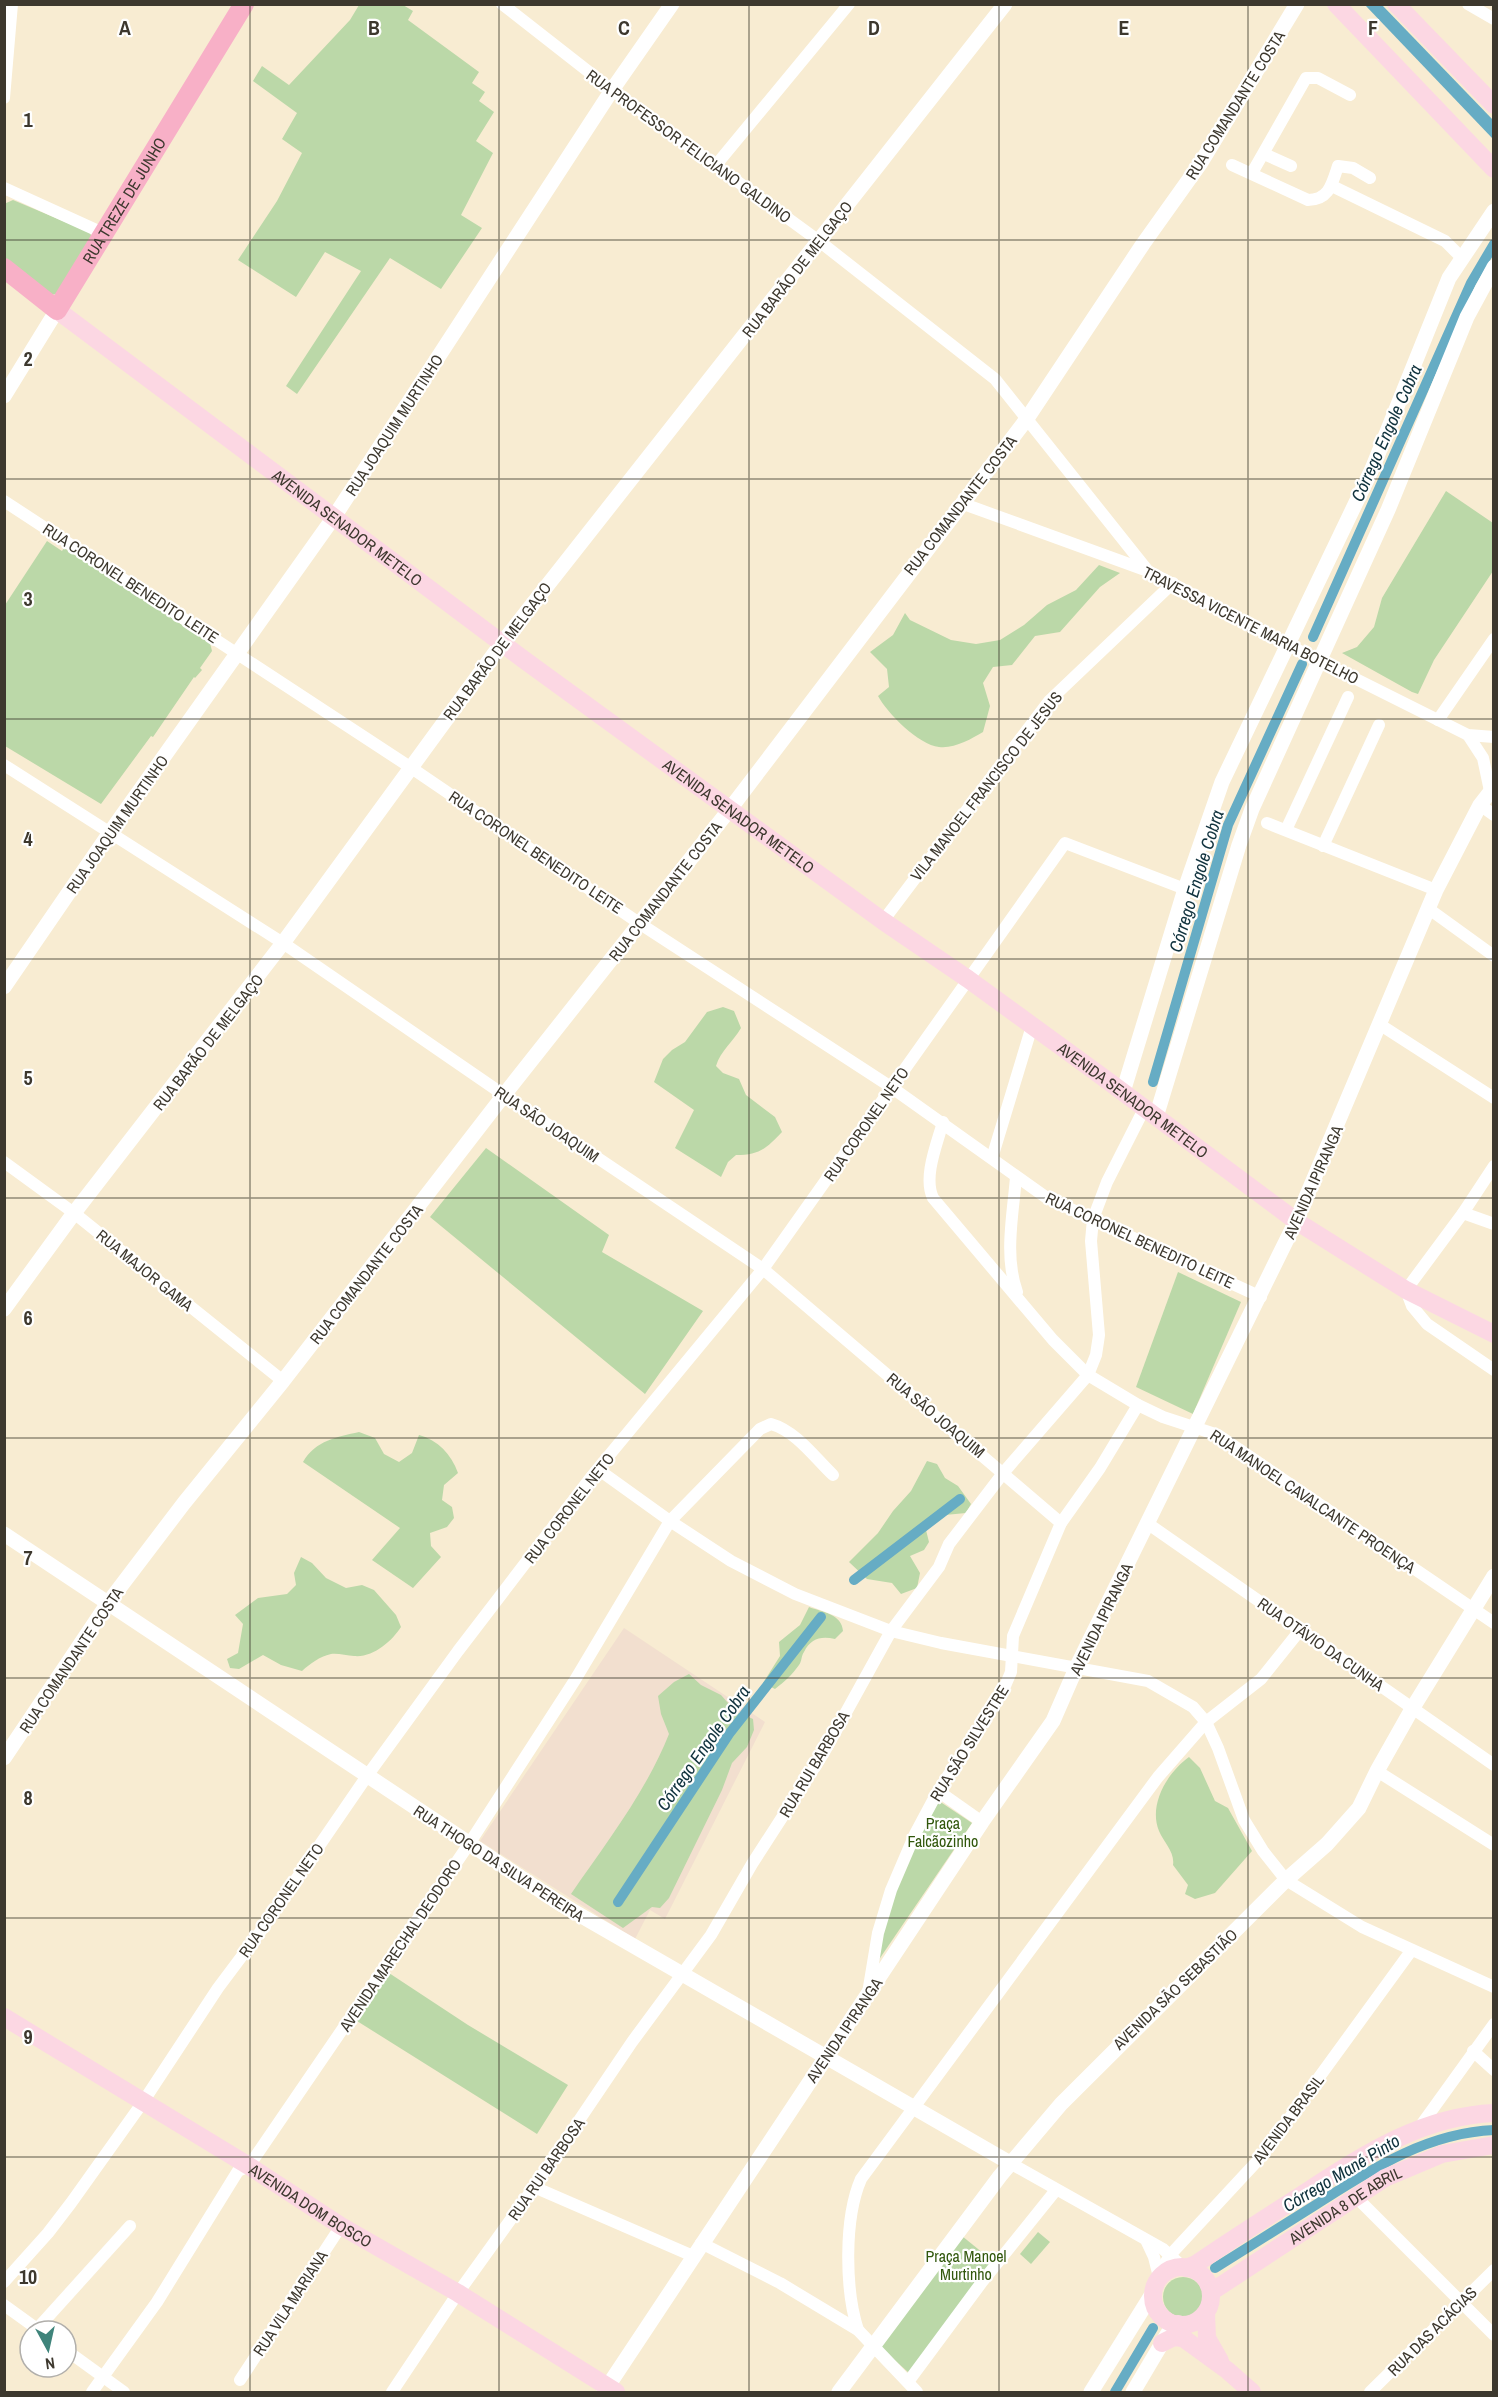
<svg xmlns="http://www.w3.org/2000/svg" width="1498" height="2397" font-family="'Archivo Narrow',sans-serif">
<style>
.medical{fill:#f2dfcf}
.green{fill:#bbd8a8}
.water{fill:#66acc4}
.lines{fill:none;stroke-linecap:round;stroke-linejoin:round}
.canal{stroke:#66acc4;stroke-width:10}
.minor{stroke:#fff;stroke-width:12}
.tertiary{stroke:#fff;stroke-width:15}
.secondary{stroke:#fcd7e3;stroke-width:18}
.primary{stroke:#f8b0c7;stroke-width:20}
.grid{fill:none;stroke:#3d382e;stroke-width:1.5;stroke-opacity:0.55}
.labels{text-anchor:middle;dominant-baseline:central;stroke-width:4.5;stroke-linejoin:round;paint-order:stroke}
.street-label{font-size:16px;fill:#3d382e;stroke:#fff}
.park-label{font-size:16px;fill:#31570c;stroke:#fff}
.water-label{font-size:18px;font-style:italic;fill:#10323d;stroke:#fff}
.grid-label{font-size:20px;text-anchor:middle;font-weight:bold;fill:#3d382e;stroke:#fff;stroke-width:4.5;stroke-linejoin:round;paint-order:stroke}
</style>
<rect width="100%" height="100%" fill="#f8ecd2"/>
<polygon class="medical" points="624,1628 765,1722 665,1919 650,1910 635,1939 480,1841"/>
<g class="green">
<polygon points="403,5 413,11 408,20 479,72 472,83 485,92 479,101 494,112 476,141 493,153 461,215 482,228 441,289 390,258 297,394 286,386 361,271 325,252 296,297 238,260 277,201 302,153 282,139 297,113 253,81 262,66 289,85 350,20 359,5"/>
<polygon points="13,200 89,232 93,238 57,294 50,295 5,258 4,204"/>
<polygon points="1446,491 1493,523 1493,571 1434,660 1418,694 1412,692 1342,653 1357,647 1374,627 1382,598"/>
<polygon points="47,541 62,551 64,548 210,643 212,651 200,668 202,670 195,678 194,677 153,737 151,736 101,804 5,746 5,605"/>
<path d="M1099 565 1120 573 1100 587 1060 632 1035 636 1012 665 993 667 983 683 990 706 983 732C971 739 954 749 939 747 919 745 887 713 878 696L889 687 887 669 870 652 893 635 905 613 910 620 951 640 976 644 1000 640 1024 625 1047 605 1076 590Z"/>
<path d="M723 1007 734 1011 741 1028C733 1042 721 1050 716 1066L723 1073 739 1079 746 1095 775 1117 782 1132C766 1149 759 1155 736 1155L728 1162 721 1177 675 1148 694 1110 654 1082 663 1059 672 1050 685 1042 707 1012Z"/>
<polygon points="486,1148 609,1235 602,1252 703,1311 645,1394 430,1217"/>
<polygon points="1178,1272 1241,1302 1193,1414 1136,1387"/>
<path d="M359 1432 375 1438 384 1454 399 1462 412 1453 419 1435C438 1440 451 1454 458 1473L444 1485 442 1500 452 1507 454 1518 447 1527 430 1533 431 1546 441 1557 413 1588 372 1560 400 1528 303 1462C316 1440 337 1437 359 1432Z"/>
<polygon points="927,1461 937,1464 945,1478 958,1486 971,1504 966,1513 945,1515 926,1530 929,1542 924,1550 910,1556 920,1573 917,1588 901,1594 892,1583 867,1579 849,1562 878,1533 893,1511 911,1491"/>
<path d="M301 1557 312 1563 326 1578 346 1588 362 1585 374 1590 396 1615 401 1627C392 1641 373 1658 354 1656 347 1656 338 1653 331 1654 319 1657 311 1663 302 1671L281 1665 263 1655 239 1669 230 1668 227 1659 238 1653 243 1624 235 1615 258 1598 287 1594 296 1585 294 1573Z"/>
<path d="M809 1607C822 1612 842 1614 843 1631L835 1639C821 1636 811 1638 804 1652 801 1656 802 1661 799 1665 792 1675 784 1682 775 1689L763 1683 780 1656 779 1642 800 1625Z"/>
<path d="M689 1674 701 1685 721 1695 735 1711 753 1719 754 1730 747 1747 732 1763 722 1790 669 1898 660 1908 652 1907 623 1928 571 1894C606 1843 646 1792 669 1734L661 1714 658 1696 674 1682Z"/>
<path d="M1189 1757 1200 1768 1215 1801 1228 1808 1252 1851 1215 1893 1195 1899 1185 1894 1188 1885 1173 1865C1175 1852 1164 1843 1159 1831 1148 1804 1168 1772 1189 1757Z"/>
<path d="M939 1801 972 1823 878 1961C883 1907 912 1848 939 1801Z"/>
<polygon points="389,1973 468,2025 568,2085 537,2134 357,2021"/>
<polygon points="1038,2232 1050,2242 1031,2264 1020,2254"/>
<polygon points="962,2236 994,2262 909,2373 880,2347"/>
<circle cx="1183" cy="2297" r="20"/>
</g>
<polygon class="water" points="1365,5 1382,5 1493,120 1493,139"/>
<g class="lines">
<g class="canal">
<polyline points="1313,637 1471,283 1494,244"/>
<polyline points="1153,1082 1228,825 1302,664"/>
<polyline points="854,1580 960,1499"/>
<polyline points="618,1902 729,1734 821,1617"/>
<path d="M1215 2268C1249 2247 1283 2225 1317 2204 1372 2169 1426 2133 1494 2130"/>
<polyline points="1115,2392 1153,2328"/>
</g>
<g class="minor">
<polyline points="502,4 612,90 819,241 995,379 1148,571"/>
<polyline points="1468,4 1494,19"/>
<polyline points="4,98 12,4"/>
<polyline points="1264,154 1291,166"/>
<polyline points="716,165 849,4"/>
<path d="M1232 165 1308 200C1329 200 1332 184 1338 166L1353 168 1370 178"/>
<polyline points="1252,173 1306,78 1318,78 1350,95"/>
<polyline points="1332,186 1445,241 1462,258"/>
<polyline points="4,188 105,234"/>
<polyline points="4,501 410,767 642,925 891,1087 1047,1198 1261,1297"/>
<polyline points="961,503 1148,571 1288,645 1468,735 1494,737"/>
<polyline points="1438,720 1494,639"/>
<polyline points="1468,735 1483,758 1490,791"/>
<polyline points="4,765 283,943 504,1095 763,1269 1061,1523"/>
<polyline points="1480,805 1494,815"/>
<polyline points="1267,823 1436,890"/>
<polyline points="1286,830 1348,697"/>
<polyline points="1323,846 1379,725"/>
<polyline points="1429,909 1494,956"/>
<polyline points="883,921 1049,701 1173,583"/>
<polyline points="1379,1024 1494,1098"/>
<path d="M943 1122C937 1144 923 1177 933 1198L1053 1340 1088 1375 1138 1405 1163 1417 1218 1435 1494 1623"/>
<polyline points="992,1158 1032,1026"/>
<polyline points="4,1162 74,1213 283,1381"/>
<polyline points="1494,1166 1463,1213 1406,1290 1412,1306 1427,1324 1494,1370"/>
<path d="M1016 1177C1013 1215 1004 1256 1017 1292"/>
<polyline points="1463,1213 1494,1224"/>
<polyline points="599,1470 670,1521 731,1561 795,1594 891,1631 941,1643 1148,1681 1193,1707 1206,1722 1218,1748 1244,1820 1263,1851 1286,1880 1362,1927 1494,1987"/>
<polyline points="1147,1523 1494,1765"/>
<polyline points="1377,1771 1494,1845"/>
<polyline points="938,1791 982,1822"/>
<polyline points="868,1993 878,1933 891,1890 915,1834 938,1791 1002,1693 1011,1672 1013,1636 1061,1523 1100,1468 1138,1405"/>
<polyline points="1473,2051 1494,2070"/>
<polyline points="1419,2128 1494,2024"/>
<polyline points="1010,2163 1163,2249 1184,2268"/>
<polyline points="534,2187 693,2256"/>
<polyline points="1355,2196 1494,2335"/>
<polyline points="1146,2240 1154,2257 1159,2277"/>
<polyline points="701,2243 780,2283 858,2330 917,2392"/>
<polyline points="1159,2280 1163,2267 1171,2254 1261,2157 1411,1951"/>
<polyline points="4,2282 48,2233 71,2203 143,2102 218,1988 260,1932 367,1776 458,1651 592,1476 763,1269 1065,843 1185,889"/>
<polyline points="4,2305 40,2331"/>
<polyline points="37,2329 130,2226"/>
<path d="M858 2330C845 2290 844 2218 861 2179L1158 1777 1206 1722 1261 1679 1301 1629"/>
<polyline points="66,2350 124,2392"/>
<polyline points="240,2380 341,2226"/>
<polyline points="908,2382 982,2282 1056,2190"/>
<path d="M92 2392 157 2302 238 2171 249 2166 469 1844 575 1680 670 1521 760 1429 771 1424C796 1431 815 1458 833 1475"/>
<polyline points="392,2392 458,2293 534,2187 632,2042 711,1935 752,1864 823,1754 891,1631 939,1567 949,1544 1004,1472 1088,1375 1096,1355 1099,1335 1091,1241 1093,1219 1107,1182 1144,1109"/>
<polyline points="1370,2392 1494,2270"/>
</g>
<g class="tertiary">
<polyline points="4,396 57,310"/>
<polyline points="4,987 111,831 334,517 612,90 672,4"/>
<polyline points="1123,1092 1185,889 1222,782 1372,469 1449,278 1494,211"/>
<polyline points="1156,1117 1239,845 1252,809 1388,510 1467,317 1494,267"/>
<polyline points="4,1309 74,1213 283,943 502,643 1005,4"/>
<polyline points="4,1534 559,1903 1010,2163"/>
<polyline points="4,1758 108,1603 184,1503 283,1381 504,1095 730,809 1026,420 1143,244 1200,164 1297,4"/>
<polyline points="604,2392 982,1822 1053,1721 1077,1666 1296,1221 1436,890 1480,805 1494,787"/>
<polyline points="839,2392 1000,2176 1061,2104 1286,1880 1327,1844 1359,1808 1377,1771 1412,1709 1494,1576"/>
<polyline points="1091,2392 1154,2291"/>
<polyline points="1133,2392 1168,2333"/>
</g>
<g class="secondary">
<polyline points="1336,4 1494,169"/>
<polyline points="1396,4 1494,105"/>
<path id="s1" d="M57 310 523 659 883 921 968 979 1104 1078 1296 1221 1406 1290 1494 1334"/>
<path id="s2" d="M4 2017 249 2166 341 2226 458 2293 616 2392"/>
<circle cx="1182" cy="2296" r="29"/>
<path d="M1186 2268 1196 2264C1231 2240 1267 2217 1303 2194 1362 2156 1421 2116 1494 2113"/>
<path id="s3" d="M1211 2292 1385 2178 1442 2154 1494 2145"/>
<polyline points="1206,2313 1207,2338 1220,2361"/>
<polyline points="1178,2324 1183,2338 1227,2370 1252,2392"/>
<polyline points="1162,2343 1174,2337 1183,2338"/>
</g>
<path class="primary" id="s4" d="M4 268 57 310 244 4"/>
</g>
<path class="grid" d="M250 4V2392M499 4V2392M749 4V2392M999 4V2392M1248 4V2392M4 240H1494M4 479H1494M4 719H1494M4 959H1494M4 1198H1494M4 1438H1494M4 1678H1494M4 1918H1494M4 2157H1494"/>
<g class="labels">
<g class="street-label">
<text transform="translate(1235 105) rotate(-58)">RUA COMANDANTE COSTA</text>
<text transform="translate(689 146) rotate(36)">RUA PROFESSOR FELICIANO GALDINO</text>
<text stroke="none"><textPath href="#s4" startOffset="196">RUA TREZE DE JUNHO</textPath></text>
<text transform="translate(797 269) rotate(-52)">RUA BARÃO DE MELGAÇO</text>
<text transform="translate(394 425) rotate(-57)">RUA JOAQUIM MURTINHO</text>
<text transform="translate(960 505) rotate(-52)">RUA COMANDANTE COSTA</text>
<text stroke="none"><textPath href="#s1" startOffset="363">AVENIDA SENADOR METELO</textPath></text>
<text transform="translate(131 583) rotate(33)">RUA CORONEL BENEDITO LEITE</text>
<text transform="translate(1251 625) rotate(27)">TRAVESSA VICENTE MARIA BOTELHO</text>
<text transform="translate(497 651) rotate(-53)">RUA BARÃO DE MELGAÇO</text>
<text transform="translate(986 786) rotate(-52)">VILA MANOEL FRANCISCO DE JESUS</text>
<text stroke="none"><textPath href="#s1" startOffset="849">AVENIDA SENADOR METELO</textPath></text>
<text transform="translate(117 824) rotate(-55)">RUA JOAQUIM MURTINHO</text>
<text transform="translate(536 852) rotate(34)">RUA CORONEL BENEDITO LEITE</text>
<text transform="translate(665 891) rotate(-52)">RUA COMANDANTE COSTA</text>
<text transform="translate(208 1042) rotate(-52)">RUA BARÃO DE MELGAÇO</text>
<text stroke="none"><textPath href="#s1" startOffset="1335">AVENIDA SENADOR METELO</textPath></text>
<text transform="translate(547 1124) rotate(34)">RUA SÃO JOAQUIM</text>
<text transform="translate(866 1124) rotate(-55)">RUA CORONEL NETO</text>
<text transform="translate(1313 1182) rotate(-66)">AVENIDA IPIRANGA</text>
<text transform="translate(1140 1240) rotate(25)">RUA CORONEL BENEDITO LEITE</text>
<text transform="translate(145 1270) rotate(39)">RUA MAJOR GAMA</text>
<text transform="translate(366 1274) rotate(-52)">RUA COMANDANTE COSTA</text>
<text transform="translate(936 1415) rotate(40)">RUA SÃO JOAQUIM</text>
<text transform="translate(1313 1501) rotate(34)">RUA MANOEL CAVALCANTE PROENÇA</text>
<text transform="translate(569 1508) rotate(-52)">RUA CORONEL NETO</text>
<text transform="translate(1101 1619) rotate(-64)">AVENIDA IPIRANGA</text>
<text transform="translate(1321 1644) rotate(35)">RUA OTÁVIO DA CUNHA</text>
<text transform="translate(71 1660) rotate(-56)">RUA COMANDANTE COSTA</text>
<text transform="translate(969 1743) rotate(-58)">RUA SÃO SILVESTRE</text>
<text transform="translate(814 1764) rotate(-59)">RUA RUI BARBOSA</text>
<text transform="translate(499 1863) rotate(33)">RUA THOGO DA SILVA PEREIRA</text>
<text transform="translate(281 1900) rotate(-55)">RUA CORONEL NETO</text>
<text transform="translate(400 1945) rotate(-56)">AVENIDA MARECHAL DEODORO</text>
<text transform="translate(1175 1989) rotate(-44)">AVENIDA SÃO SEBASTIÃO</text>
<text transform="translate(844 2030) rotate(-56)">AVENIDA IPIRANGA</text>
<text transform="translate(1288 2119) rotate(-53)">AVENIDA BRASIL</text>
<text transform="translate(546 2169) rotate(-55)">RUA RUI BARBOSA</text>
<text stroke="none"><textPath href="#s2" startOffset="360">AVENIDA DOM BOSCO</textPath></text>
<text stroke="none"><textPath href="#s3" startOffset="160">AVENIDA 8 DE ABRIL</textPath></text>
<text transform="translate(290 2303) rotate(-57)">RUA VILA MARIANA</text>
<text transform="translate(1432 2331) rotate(-45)">RUA DAS ACÁCIAS</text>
</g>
<g class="park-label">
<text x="943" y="1823">Praça<tspan x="943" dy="18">Falcãozinho</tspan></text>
<text x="966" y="2256">Praça Manoel<tspan x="966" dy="18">Murtinho</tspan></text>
</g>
<g class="water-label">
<text transform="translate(1386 433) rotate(-66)">Córrego Engole Cobra</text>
<text transform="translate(1196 881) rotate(-73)">Córrego Engole Cobra</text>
<text transform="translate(703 1748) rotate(-55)">Córrego Engole Cobra</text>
<text transform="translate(1341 2173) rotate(-31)">Córrego Mané Pinto</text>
</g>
</g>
<g class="grid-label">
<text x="125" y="35">A</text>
<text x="374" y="35">B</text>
<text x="624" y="35">C</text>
<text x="874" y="35">D</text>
<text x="1124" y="35">E</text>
<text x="1373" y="35">F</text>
<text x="28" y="127">1</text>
<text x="28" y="366">2</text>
<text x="28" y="606">3</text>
<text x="28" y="846">4</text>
<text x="28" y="1085">5</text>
<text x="28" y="1325">6</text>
<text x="28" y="1565">7</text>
<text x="28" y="1805">8</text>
<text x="28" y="2044">9</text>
<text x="28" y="2284">10</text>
</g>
<rect width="1498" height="2397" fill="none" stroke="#3d382e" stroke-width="12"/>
<g transform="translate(48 2349) rotate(172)"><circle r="28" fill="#ffffff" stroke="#b1afab" stroke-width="1.5"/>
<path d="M0-4.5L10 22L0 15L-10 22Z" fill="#3f847b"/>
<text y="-9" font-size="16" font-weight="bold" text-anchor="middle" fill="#3d382e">N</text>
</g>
</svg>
